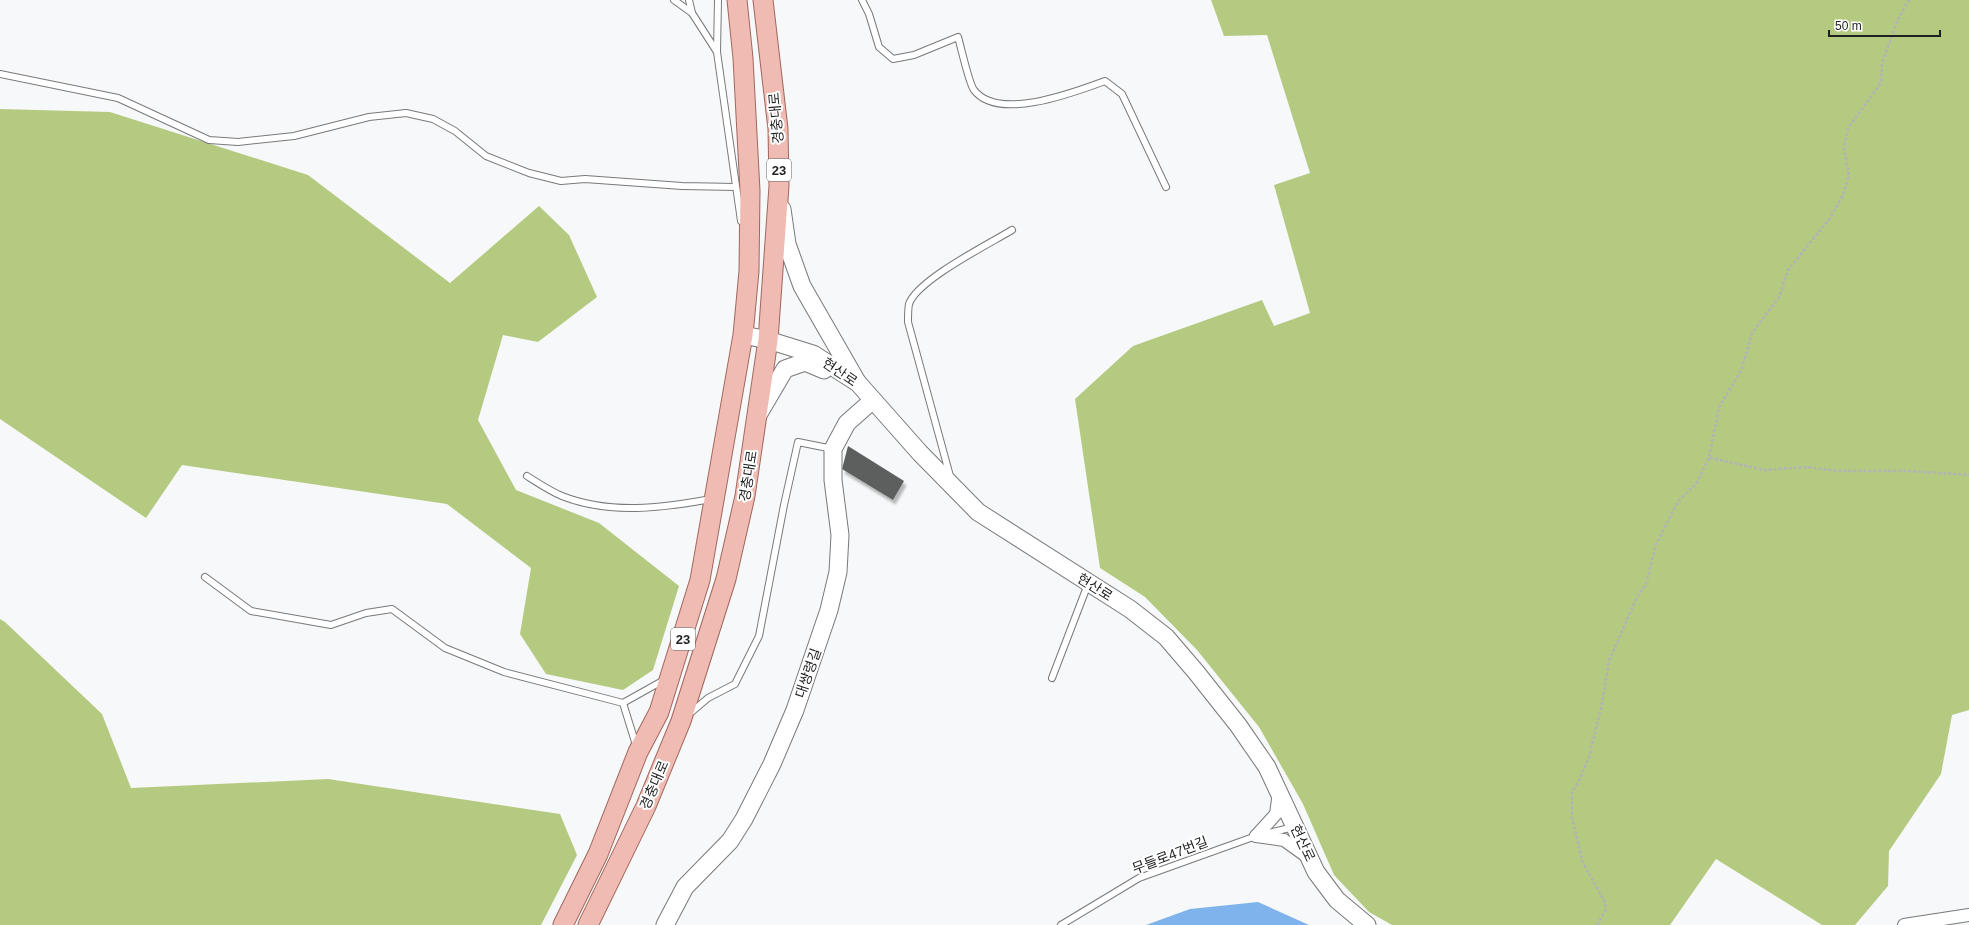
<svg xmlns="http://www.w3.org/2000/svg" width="1969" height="925" font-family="Helvetica,'Noto Sans KR',sans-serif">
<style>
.forest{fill:#b5ca81}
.water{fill:#7fb3ec}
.building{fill:#5d5e5f;filter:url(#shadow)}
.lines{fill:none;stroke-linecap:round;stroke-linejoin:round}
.lane-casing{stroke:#78797a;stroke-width:8}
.street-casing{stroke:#78797a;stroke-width:14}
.secondary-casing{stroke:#78797a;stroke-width:19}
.primary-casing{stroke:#a0675e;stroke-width:21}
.path{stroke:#b2b3b4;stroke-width:2.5;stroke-dasharray:3 2;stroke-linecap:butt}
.lane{stroke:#fff;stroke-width:6}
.street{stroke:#fff;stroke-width:12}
.secondary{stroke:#fff;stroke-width:17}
.primary{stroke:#f0bbb2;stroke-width:19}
.labels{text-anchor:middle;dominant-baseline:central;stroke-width:4;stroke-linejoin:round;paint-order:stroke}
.shield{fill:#fff;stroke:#626363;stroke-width:1}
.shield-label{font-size:13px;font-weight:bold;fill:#1f2020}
.street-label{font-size:14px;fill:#1f2020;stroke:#fff}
</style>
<defs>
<filter id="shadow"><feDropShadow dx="2.5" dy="4.5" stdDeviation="1" flood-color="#0004"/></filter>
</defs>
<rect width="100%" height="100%" fill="#f7f8f9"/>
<g class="forest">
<polygon points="1211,0 1969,0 1969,710 1952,715 1941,774 1889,851 1888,886 1855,925 1822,925 1716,859 1670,925 1392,925 1369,912 1334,875 1303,804 1259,727 1197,650 1145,597 1100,568 1075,399 1133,346 1262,300 1274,326 1310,313 1274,185 1310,173 1267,35 1224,36"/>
<polygon points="0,109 110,112 308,175 450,283 539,206 569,235 597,297 538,342 503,335 478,420 516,490 599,523 679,586 653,670 623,690 546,674 520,634 531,568 447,504 182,465 146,518 0,419"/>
<polygon points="0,619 5,622 102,714 131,788 328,779 560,814 577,855 541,925 0,925"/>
</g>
<polygon class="water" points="1258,902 1309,925 1146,925 1190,909"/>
<polygon class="building" points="848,446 904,481 893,500 842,469"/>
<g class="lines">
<g class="lane-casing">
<g id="lane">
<polyline points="674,0 692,13 717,52"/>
<polyline points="689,0 692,13"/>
<polyline points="718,0 717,52 741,221"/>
<path d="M862 0 869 14 879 47 893 59 914 55 958 37C961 47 969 84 974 90 998 122 1075 92 1105 81L1122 94 1166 187"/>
<polyline points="0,74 118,98 209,140 238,142 294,136 369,117 406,113 433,119 455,131 486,156 529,173 561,181 585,179 682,186 736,187"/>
<path d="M527 476C538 483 550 491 562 496 610 515 662 508 711 499"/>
<path d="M950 476 908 322C908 317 908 309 909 304 917 280 989 244 1012 230"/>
<polyline points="205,577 251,611 331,625 366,613 392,609 445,648 504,672 623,703 664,680"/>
<polyline points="1052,678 1088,584"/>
<polyline points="623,703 636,745"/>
<polyline points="688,715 708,698 735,684 759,636 784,505 798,442 833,449"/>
<polyline points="1061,925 1139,878 1256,836 1294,827"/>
</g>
</g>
<g class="street-casing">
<g id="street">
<polyline points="1256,836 1284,840 1309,858"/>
<polyline points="1256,836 1276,814 1279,792"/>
<polyline points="1904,925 1969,915"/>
</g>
</g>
<g class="secondary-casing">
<g id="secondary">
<polyline points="782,209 787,244 802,286 856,380"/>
<polyline points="743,335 768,340 813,354 858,383 920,453 978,512 1130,609 1166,637 1196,672 1238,725 1267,767 1316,872 1337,900 1367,925"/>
<polyline points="758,415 785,369 805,362 824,370"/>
<polyline points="665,925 685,887 730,841 744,819 772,764 795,710 829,610 838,572 840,535 833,480 833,449 847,423 873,400"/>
</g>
</g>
<g class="primary-casing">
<g id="primary">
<polyline points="563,925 598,854 638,752 659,712 700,580 743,335 749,271 750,191 743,58 737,0"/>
<polyline points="588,925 646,806 681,721 726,579 745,496 768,340 779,186 778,129 763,0"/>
</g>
</g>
<g class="path">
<polyline points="1710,458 1765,470 1807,467 1837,471 1909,471 1969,475"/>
<polyline points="1597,925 1606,909 1605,902 1583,863 1572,818 1572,792 1578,783 1589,757 1601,708 1609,661 1637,597 1646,584 1656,544 1679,500 1696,484 1709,458 1719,407 1741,371 1752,333 1779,297 1788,270 1830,218 1843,195 1849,176 1844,148 1848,128 1881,83 1882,63 1898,19 1909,0"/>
</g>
<use href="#lane" class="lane"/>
<use href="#street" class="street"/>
<use href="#secondary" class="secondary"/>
<use href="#primary" class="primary"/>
</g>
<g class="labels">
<g class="shield">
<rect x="767" y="159" width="24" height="22" rx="3"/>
<rect x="671" y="628" width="24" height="22" rx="3"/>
</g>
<g class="shield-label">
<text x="779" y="170">23</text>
<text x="683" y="639">23</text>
</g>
<g class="street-label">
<text transform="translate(776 118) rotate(-95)">경충대로</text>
<text transform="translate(840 372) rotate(34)">현산로</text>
<text transform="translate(748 476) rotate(-81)">경충대로</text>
<text transform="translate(1095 587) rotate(32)">현산로</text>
<text transform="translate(808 673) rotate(-71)">대쌍령길</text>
<text transform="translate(654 785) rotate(-67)">경충대로</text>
<text transform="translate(1303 843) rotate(65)">현산로</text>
<text transform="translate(1170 855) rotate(-21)">무들로47번길</text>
</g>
</g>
<path d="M1829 30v6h111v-6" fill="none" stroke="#1f2020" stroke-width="2"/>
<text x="1835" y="30" font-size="12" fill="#1f2020" stroke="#ffffff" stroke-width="3" paint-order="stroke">50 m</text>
</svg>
